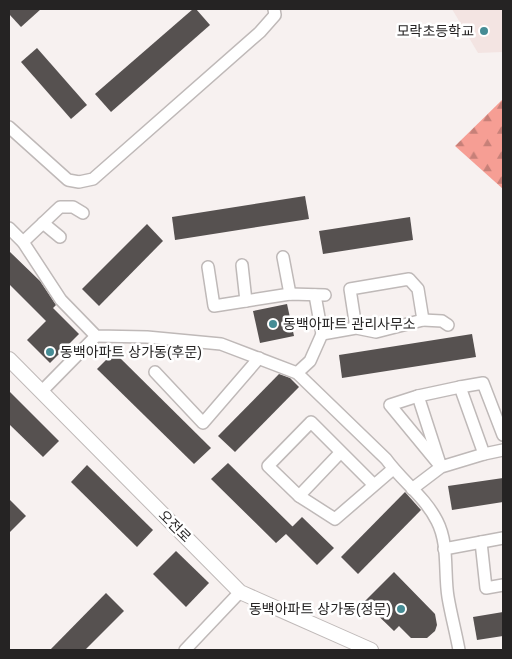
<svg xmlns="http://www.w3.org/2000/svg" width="512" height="659" font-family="Arial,'Noto Sans KR',sans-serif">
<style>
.built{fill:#f3e4e2}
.forest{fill:url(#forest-firs)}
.building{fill:#565150}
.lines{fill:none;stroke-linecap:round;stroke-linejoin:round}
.minor-casing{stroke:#bfb9b8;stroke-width:14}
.tertiary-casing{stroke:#bfb9b8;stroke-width:16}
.minor{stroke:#fff;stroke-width:11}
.tertiary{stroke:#fff;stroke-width:14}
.poi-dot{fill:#458c95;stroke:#fff;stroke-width:2}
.labels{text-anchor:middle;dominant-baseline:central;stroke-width:5;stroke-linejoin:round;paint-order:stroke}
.poi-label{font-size:14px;fill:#252323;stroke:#fff;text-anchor:end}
.street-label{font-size:14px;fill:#252323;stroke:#fff}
</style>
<defs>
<pattern id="forest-firs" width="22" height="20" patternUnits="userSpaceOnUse" patternTransform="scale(1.25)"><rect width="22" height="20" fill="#f69e94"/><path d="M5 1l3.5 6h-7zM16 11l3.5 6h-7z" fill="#c78078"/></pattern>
</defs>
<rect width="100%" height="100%" fill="#f7f1f0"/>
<polygon class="built" points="452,9 503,9 503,52 478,53"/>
<polygon class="forest" points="503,99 503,189 455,146"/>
<g class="building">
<polygon points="9,9 41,9 21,27 9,14"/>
<polygon points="193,9 196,9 210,25 111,112 95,94"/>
<polygon points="37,48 87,105 71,119 21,62"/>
<polygon points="305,196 309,219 175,240 172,217"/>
<polygon points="410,217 413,240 323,254 319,231"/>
<polygon points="147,224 163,241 99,306 82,289"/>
<polygon points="9,251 40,281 56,305 53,308 79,334 50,363 27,340 46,321 9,284"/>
<polygon points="287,304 294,336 260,343 253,311"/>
<polygon points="472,334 476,357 342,378 339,355"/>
<polygon points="114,352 211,448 194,464 97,369"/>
<polygon points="279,374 290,378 299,387 235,452 218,436"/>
<polygon points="9,391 59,441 43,457 9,424"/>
<polygon points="228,463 293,527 290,529 302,517 334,548 317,565 286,534 276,543 211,479"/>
<polygon points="87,465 153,530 137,547 71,482"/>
<polygon points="503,478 503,502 452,510 448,486"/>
<polygon points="405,492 421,510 358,574 341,557"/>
<polygon points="9,499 26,516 9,533"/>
<polygon points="176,551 209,583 186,607 153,574"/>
<polygon points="394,572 435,614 437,625 435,631 427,638 411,638 399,626 394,631 364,602"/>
<polygon points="106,593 124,611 85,650 50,650"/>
<polygon points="503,612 503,636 477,640 473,617"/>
</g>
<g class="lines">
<g class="minor-casing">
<g id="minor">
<polyline points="9,127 68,180 79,182 93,179 260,32 275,15 274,9"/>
<polyline points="43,223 60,237"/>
<path d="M9 228 23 242 61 300 96 336 147 337 221 344 297 373 386 459C402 481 425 497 437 521 449 544 444 573 448 597 451 615 456 633 459 650"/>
<polyline points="23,242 60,207 73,207 83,213"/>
<polyline points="283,257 290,294"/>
<polyline points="242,265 246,301"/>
<polyline points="208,267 214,306 290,294 325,295"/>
<polyline points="315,295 322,334"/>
<polyline points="423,320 442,321 448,325"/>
<polyline points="155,372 203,423 259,358"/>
<polyline points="297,373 310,361 322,334 356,328 376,332 423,320 418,289 409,279 350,289 356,328"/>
<polyline points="460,387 483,383 503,435"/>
<polyline points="41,392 96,336"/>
<polyline points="418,396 390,405 437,462"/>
<polyline points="484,454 503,450"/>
<polyline points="373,484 311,422 268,466 299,496 335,519 393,469"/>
<polyline points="412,489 441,467 484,454 460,387 418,396 441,467"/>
<polyline points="299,496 340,453"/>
<polyline points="481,542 486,588 503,585"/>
<polyline points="444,549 503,538"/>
<polyline points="185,650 240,592"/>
</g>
</g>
<g class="tertiary-casing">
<polyline id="tertiary" points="9,359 240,592 371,650"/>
</g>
<use href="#minor" class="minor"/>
<use href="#tertiary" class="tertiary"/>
</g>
<g class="poi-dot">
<circle cx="484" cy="31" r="5"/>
<circle cx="273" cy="324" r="5"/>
<circle cx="50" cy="352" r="5"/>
<circle cx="401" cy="609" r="5"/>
</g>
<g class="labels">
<g class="poi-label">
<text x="474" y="31">모락초등학교</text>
<text x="283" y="324" text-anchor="start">동백아파트 관리사무소</text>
<text x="60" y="352" text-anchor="start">동백아파트 상가동(후문)</text>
<text x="391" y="609">동백아파트 상가동(정문)</text>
</g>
<g class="street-label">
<text transform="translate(175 526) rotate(45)">오전로</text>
</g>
</g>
<rect width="512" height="659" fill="none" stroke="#252323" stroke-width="20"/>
</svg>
